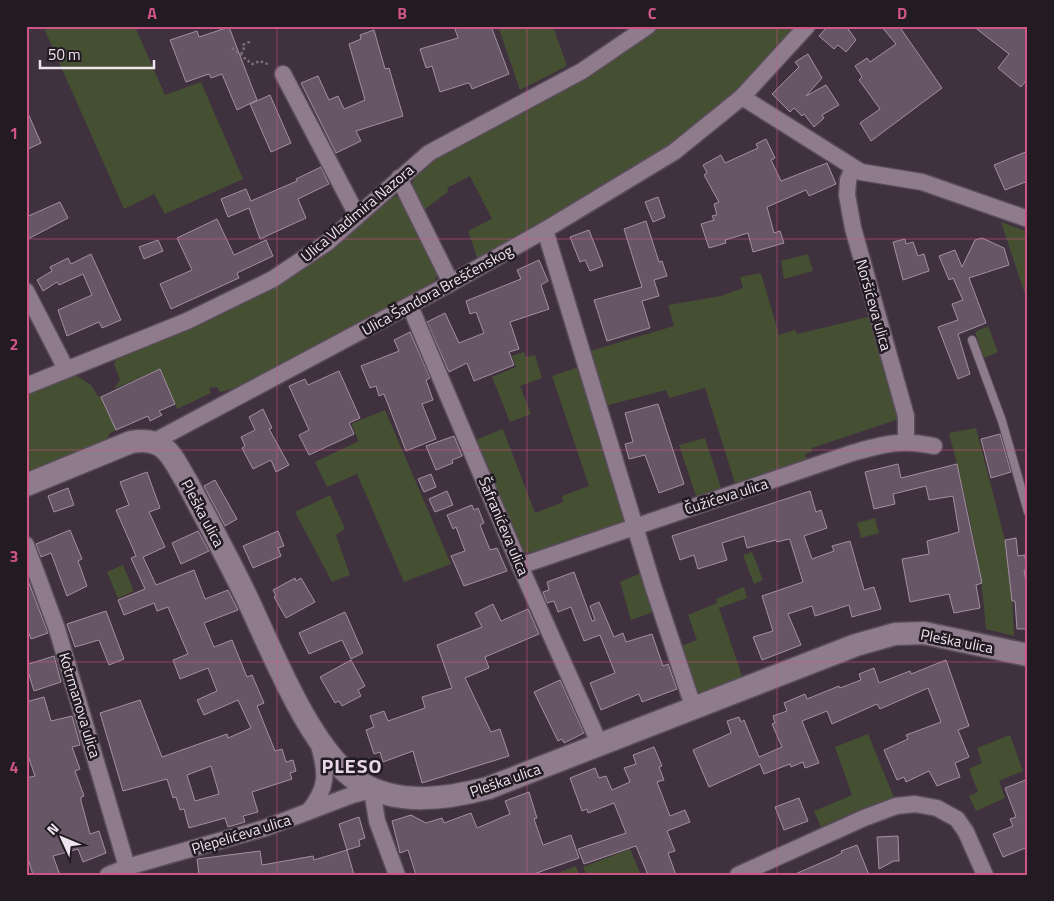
<svg xmlns="http://www.w3.org/2000/svg" width="1054" height="901" font-family="'Titillium Web',sans-serif">
<style>
.green{fill:#454f32}
.building{fill:#675766;stroke:#a290a1;fill-rule:evenodd}
.lines{fill:none;stroke-linecap:round;stroke-linejoin:round}
.lane-casing{stroke:#5a4d5a;stroke-width:10}
.street-casing{stroke:#5a4d5a;stroke-width:19}
.secondary-casing{stroke:#5a4d5a;stroke-width:25}
.path{stroke:#7b6d7a;stroke-width:2.5;stroke-dasharray:2.5 2.5;stroke-linecap:butt}
.lane{stroke:#8e7c8d;stroke-width:8}
.street{stroke:#8e7c8d;stroke-width:16}
.secondary{stroke:#8e7c8d;stroke-width:22}
.grid{fill:none;stroke:#cf5587;stroke-width:1;stroke-opacity:0.55}
.labels{text-anchor:middle;dominant-baseline:central;stroke-width:5;stroke-linejoin:round;paint-order:stroke}
.street-label{font-size:15px;fill:#eee4ee;stroke:#221b22}
.district-label{font-size:20px;font-weight:bold;letter-spacing:1px;fill:#ead6e9;stroke:#221b22}
.neatline{fill:none;stroke:#cf5587;stroke-width:2}
.grid-label{font-size:16px;text-anchor:middle;font-weight:bold;fill:#cf5587}
</style>
<rect width="100%" height="100%" fill="#40313f"/>
<g class="green">
<polygon points="43,26 141,26 136,29 165,95 201,82 243,179 165,214 154,194 124,209"/>
<polygon points="498,26 553,26 567,66 520,90"/>
<path d="M657 26H797L735 93 706 119 666 147 544 223 478 260 468 231 492 219 470 176 447 188 448 192 421 212C412 186 406 183 427 162L613 57Z"/>
<polygon points="389,195 400,197 436,268 437,276 433,284 248,384 220,392 217,387 209,388 211,393 177,409 160,369 114,389 120,380 114,364 120,354 249,299"/>
<polygon points="1001,222 1028,232 1028,304 1025,294"/>
<polygon points="808,254 813,271 784,279 781,261"/>
<polygon points="761,273 779,335 795,330 797,334 872,316 902,418 812,448 812,452 805,454 807,460 735,483 705,388 669,398 666,390 605,406 587,352 674,326 668,305 721,296 743,288 740,277"/>
<polygon points="988,326 998,352 984,358 975,332"/>
<polygon points="524,352 526,357 535,355 542,378 520,386 531,414 510,422 492,377 516,367 512,356"/>
<polygon points="582,366 627,523 540,552 519,553 473,441 503,429 535,513 563,502 562,496 589,486 552,376"/>
<polygon points="72,373 91,385 97,395 101,397 116,430 109,434 109,437 104,441 26,474 26,392"/>
<polygon points="385,410 451,564 404,582 357,474 327,487 315,462 359,441 351,424"/>
<path d="M976 428 1005 540 1012 596 1014 636 986 629C981 562 966 498 949 433Z"/>
<polygon points="705,438 721,488 696,496 679,445"/>
<polygon points="330,495 345,529 336,535 350,575 332,582 295,512"/>
<polygon points="875,518 879,533 861,538 857,523"/>
<polygon points="752,552 763,580 754,584 743,555"/>
<polygon points="123,565 134,591 118,598 107,572"/>
<polygon points="643,572 656,611 631,620 620,582"/>
<polygon points="744,587 747,598 719,608 744,682 704,694 695,691 678,647 697,640 688,615 717,603 716,599"/>
<polygon points="868,734 894,798 858,810 821,827 814,811 852,795 835,747"/>
<polygon points="1010,735 1023,771 999,781 1005,798 976,811 969,796 978,792 969,769 982,763 977,748"/>
<polygon points="630,849 641,875 587,875 583,867"/>
<polygon points="576,866 579,875 553,875"/>
</g>
<g class="building">
<polygon points="454,26 491,26 509,74 472,89 470,84 468,83 440,92 432,66 426,68 420,49 458,38"/>
<polygon points="828,26 846,26 856,40 846,52 838,45 834,49 819,36"/>
<polygon points="881,26 899,26 942,88 871,141 860,123 880,109 859,80 862,77 855,66 867,58 870,62 896,44"/>
<polygon points="973,26 1028,26 1028,78 1021,87 998,68 1009,54"/>
<polygon points="229,27 257,100 237,110 222,74 211,78 209,74 186,82 170,40 197,31 199,37"/>
<polygon points="374,30 385,69 389,68 403,116 356,131 361,141 336,153 301,83 318,76 329,100 338,96 344,109 365,100 349,44 361,39 360,35"/>
<polygon points="808,54 822,78 806,96 826,85 839,105 822,115 824,118 814,127 804,114 802,116 794,108 790,112 772,94 799,67 795,62"/>
<polygon points="270,95 291,143 271,152 250,104"/>
<polygon points="26,109 41,143 26,150"/>
<polygon points="766,139 775,158 771,160 781,181 827,163 836,184 809,196 806,190 767,207 774,233 780,231 784,243 753,252 748,233 725,240 726,243 709,248 701,224 714,220 712,216 717,215 714,204 719,202 704,175 707,173 703,165 721,155 725,163 758,148 756,144"/>
<polygon points="1028,151 1028,181 1005,190 994,165"/>
<polygon points="321,167 329,184 298,199 306,218 260,239 249,208 228,217 221,199 246,189 251,201 297,181 296,179"/>
<polygon points="658,197 665,217 653,222 645,202"/>
<polygon points="60,202 68,218 26,240 26,217"/>
<polygon points="217,219 234,255 266,240 273,256 237,273 239,278 171,309 160,284 192,270 177,238"/>
<polygon points="646,221 659,262 662,261 667,276 654,280 659,296 642,301 650,328 607,341 594,300 642,287 624,229"/>
<polygon points="589,230 603,266 590,271 585,260 580,262 570,237"/>
<polygon points="982,238 1004,248 1009,265 969,278 986,323 958,334 970,374 958,379 938,327 958,320 952,304 963,300 953,278 949,280 939,256 955,250 962,267 975,240"/>
<polygon points="905,239 906,244 913,242 918,256 924,254 929,271 903,280 893,242"/>
<polygon points="158,240 163,251 144,259 139,247"/>
<polygon points="91,254 121,320 102,328 99,322 67,336 58,310 92,295 83,274 59,285 57,282 43,291 37,280 52,271 50,267 68,258 71,264"/>
<polygon points="539,260 548,281 541,285 549,309 510,322 519,349 509,352 514,365 474,381 467,363 449,372 427,322 445,313 459,343 484,333 476,312 470,314 466,301 521,279 517,270"/>
<polygon points="410,332 430,378 426,380 433,400 422,404 436,439 406,451 384,394 379,396 376,386 370,388 361,366 399,351 394,340"/>
<polygon points="160,369 175,404 159,411 162,415 150,421 148,416 116,430 101,397"/>
<polygon points="339,371 360,418 349,423 354,434 309,455 299,435 309,430 289,386 305,379 308,385"/>
<polygon points="658,404 684,484 659,493 645,455 629,459 625,444 633,442 625,413"/>
<polygon points="263,409 272,428 269,429 289,465 276,472 271,460 253,469 242,448 245,446 241,437 255,430 249,417"/>
<polygon points="1000,434 1011,472 991,478 981,439"/>
<polygon points="454,436 462,456 452,460 453,463 436,470 426,446"/>
<polygon points="898,464 901,478 957,464 982,583 976,585 980,608 954,613 949,594 910,602 902,559 929,554 927,541 959,532 953,496 929,500 926,486 893,494 895,504 874,509 865,472"/>
<path d="M147 472 160 508 149 512 165 547 143 557 156 585 194 570 205 599 228 590 238 610 204 623 214 647 232 640 247 677 252 675 264 703 257 706 275 751 282 749 286 762 293 760 296 771 290 773 292 779 252 792 258 812 243 816 245 822 228 827 225 818 189 828 184 809 180 810 176 797 173 798 167 779 123 791 100 713 140 700 162 757 227 734 228 738 251 728 238 700 204 715 197 700 217 691 208 668 180 679 173 660 188 654 168 607 157 611 154 603 124 615 118 600 145 589 131 558 136 556 116 510 129 505 120 482ZM211 766 219 794 195 801 187 775Z"/>
<polygon points="431,474 436,487 424,492 418,479"/>
<polygon points="215,480 237,519 225,526 204,486"/>
<polygon points="68,488 74,505 54,512 48,496"/>
<polygon points="447,491 453,505 435,512 429,499"/>
<polygon points="810,491 816,512 821,510 827,528 804,536 812,559 834,551 832,546 850,541 864,590 874,587 881,609 852,617 849,605 815,616 812,606 788,614 801,645 762,660 753,637 773,631 762,596 803,582 790,540 789,539 777,542 776,540 747,548 744,536 722,543 727,560 698,569 694,555 680,560 672,536"/>
<polygon points="472,505 474,510 478,508 484,523 480,525 490,550 497,548 507,571 464,586 451,556 465,551 456,527 453,529 447,515"/>
<polygon points="70,530 82,559 78,561 87,586 67,596 51,553 41,557 36,544"/>
<polygon points="198,531 209,551 181,564 172,543"/>
<polygon points="278,531 284,546 278,548 281,556 253,568 243,546"/>
<polygon points="1016,538 1018,556 1025,555 1026,570 1024,570 1028,593 1028,629 1017,629 1015,601 1012,601 1005,540"/>
<polygon points="574,572 592,621 595,620 590,606 599,602 614,637 623,633 626,642 652,634 663,666 668,664 677,689 642,702 639,694 601,710 590,683 615,673 600,635 584,641 571,607 558,612 554,601 547,603 543,592 549,590 547,582"/>
<polygon points="26,575 48,633 31,639 26,626"/>
<polygon points="295,578 296,581 301,578 315,602 286,618 274,597 276,596 273,590"/>
<polygon points="493,604 501,621 528,609 539,634 485,657 489,668 465,678 491,732 500,729 509,756 422,783 413,751 383,762 380,752 374,754 366,730 374,727 370,716 384,711 388,721 425,708 422,697 452,688 437,645 482,627 475,613"/>
<polygon points="106,611 124,659 109,665 99,640 75,647 67,624"/>
<polygon points="345,612 363,653 351,659 342,640 309,654 299,633"/>
<polygon points="54,656 61,682 34,691 26,665"/>
<polygon points="351,660 365,686 358,690 361,696 342,706 339,701 335,703 320,677"/>
<polygon points="946,660 969,726 958,730 969,757 955,763 960,777 937,786 929,771 906,782 904,777 897,780 884,750 908,739 906,735 941,722 928,688 880,709 877,704 832,724 827,711 802,721 819,763 805,768 803,762 791,767 790,764 764,774 760,764 709,787 693,750 731,733 727,721 739,717 741,722 744,720 759,757 782,747 772,724 775,723 773,716 787,711 784,703 805,694 807,699 839,686 840,688 861,680 859,674 874,668 879,683 910,671 911,674"/>
<polygon points="560,680 584,733 564,743 562,739 558,741 534,692"/>
<polygon points="44,697 51,721 72,716 80,745 72,747 80,769 75,771 84,796 81,797 81,801 90,834 99,831 106,853 83,862 78,849 53,856 60,875 33,875 26,852 26,778 35,776 26,750 26,702"/>
<polygon points="654,747 662,766 659,767 664,780 657,782 670,816 685,810 690,822 667,831 675,851 668,853 676,875 648,875 636,846 584,864 578,849 626,833 614,803 588,813 587,809 582,811 570,778 595,768 599,778 606,776 612,790 630,782 624,768 636,764 633,755"/>
<polygon points="1028,779 1028,847 1003,857 993,834 1013,826 1010,819 1016,817 1005,788"/>
<polygon points="529,792 537,818 534,819 543,845 571,835 579,858 531,875 416,875 408,850 400,853 392,821 411,815 426,823 442,818 444,823 471,813 477,828 510,814 505,801"/>
<polygon points="799,798 808,821 784,830 775,807"/>
<polygon points="359,817 365,838 359,840 360,846 347,850 339,824"/>
<polygon points="898,836 899,861 894,861 879,869 877,837"/>
<polygon points="857,845 869,875 793,875 834,857 842,853 841,851"/>
<polygon points="347,850 354,875 199,875 197,859 260,851 262,865 313,856 314,860"/>
</g>
<g class="lines">
<g class="lane-casing">
<polyline id="lane" points="972,340 1002,421 1028,512"/>
</g>
<g class="street-casing">
<g id="street">
<polyline points="283,74 357,215"/>
<polyline points="742,97 861,172 922,182 1028,219"/>
<polyline points="853,168 848,180 847,195 853,228 906,416 906,441"/>
<polyline points="399,178 451,283"/>
<polyline points="545,230 653,586 694,709"/>
<polyline points="26,291 66,369"/>
<polyline points="410,306 520,566 600,745"/>
<polyline points="26,386 187,321 273,279 328,242 429,153 582,71 648,26"/>
<polyline points="155,441 451,283 545,230 674,152 742,97 807,26"/>
<polyline points="26,545 57,629 127,867"/>
<path d="M520 566 852 453C885 444 900 439 934 446"/>
<path d="M308 812C328 788 327 774 319 745"/>
<polyline points="108,875 127,867 265,828 352,795 372,790 377,821 397,875"/>
<polyline points="738,875 864,818 896,806 915,804 937,808 957,819 966,832 985,875"/>
</g>
</g>
<g class="secondary-casing">
<path id="secondary" d="M26 485 131 442C166 436 171 456 187 482 207 520 228 558 246 596 271 648 311 753 359 782 398 806 446 799 488 788L856 645 895 634 924 633 1028 655"/>
</g>
<g class="path">
<polyline points="232,48 252,64 260,61 270,65"/>
<polyline points="241,54 244,50 243,45 249,42 249,39"/>
</g>
<use href="#lane" class="lane"/>
<use href="#street" class="street"/>
<use href="#secondary" class="secondary"/>
</g>
<path class="grid" d="M277 26V875M527 26V875M777 26V875M26 239H1028M26 450H1028M26 662H1028"/>
<g class="labels">
<g class="street-label">
<text transform="translate(357 213) rotate(-40)">Ulica Vladimira Nazora</text>
<text transform="translate(437 290) rotate(-29)">Ulica Šandora Breščenskog</text>
<text transform="translate(874 305) rotate(74)">Noršićeva ulica</text>
<text transform="translate(726 496) rotate(-18)">Čužićeva ulica</text>
<text transform="translate(203 513) rotate(62)">Pleška ulica</text>
<text transform="translate(504 526) rotate(67)">Šafranićeva ulica</text>
<text transform="translate(957 641) rotate(11)">Pleška ulica</text>
<text transform="translate(80 705) rotate(73)">Kotrmanova ulica</text>
<text transform="translate(505 780) rotate(-19)">Pleška ulica</text>
<text transform="translate(241 834) rotate(-17)">Plepelićeva ulica</text>
</g>
<g class="district-label">
<text x="352" y="765">PLESO</text>
</g>
</g>
<rect width="1054" height="901" fill="none" stroke="#221b22" stroke-width="55"/>
<g transform="translate(62 838) rotate(314)" stroke="#221b22" stroke-width="4" paint-order="stroke">
<path d="M0-4L9 19L0 12L-9 19Z" fill="#eee4ee"/>
<text y="-8" font-size="14" font-weight="bold" text-anchor="middle" fill="#eee4ee">N</text>
</g>
<path d="M40 60v8h114v-8" fill="none" stroke="#eee4ee" stroke-width="2.5"/>
<text x="48" y="60" font-size="15" fill="#eee4ee" stroke="#221b22" stroke-width="4" paint-order="stroke">50 m</text>
<rect x="28" y="28" width="998" height="846" class="neatline"/>
<g class="grid-label">
<text x="152" y="19">A</text>
<text x="402" y="19">B</text>
<text x="652" y="19">C</text>
<text x="902" y="19">D</text>
<text x="14" y="139">1</text>
<text x="14" y="350">2</text>
<text x="14" y="562">3</text>
<text x="14" y="773">4</text>
</g>
</svg>
